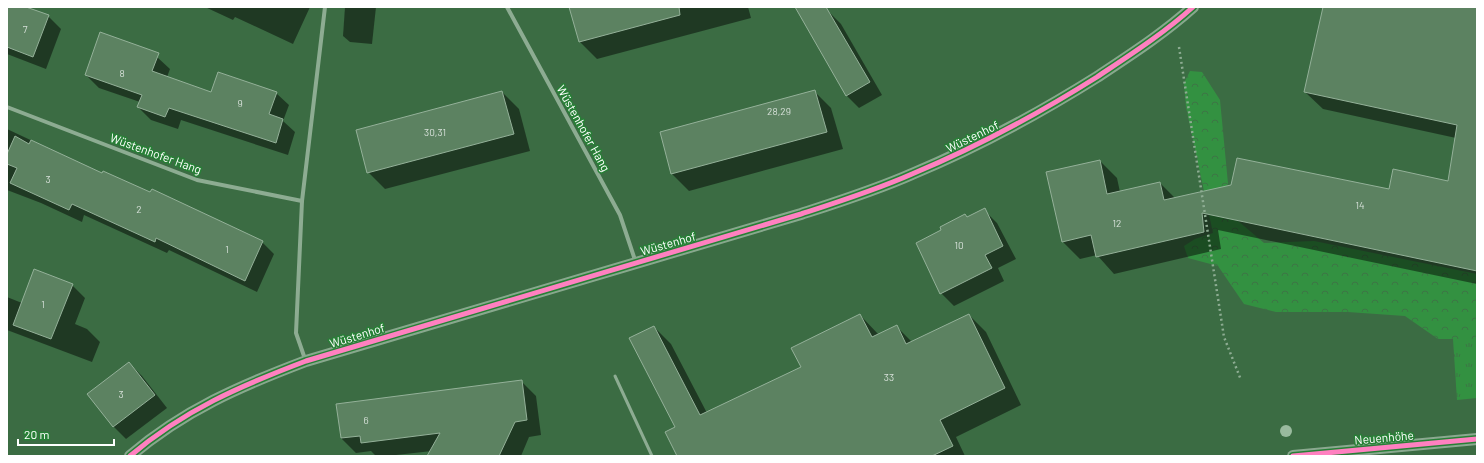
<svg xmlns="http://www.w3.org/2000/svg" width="1484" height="463" font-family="Barlow,sans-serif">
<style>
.grass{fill:url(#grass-tufts)}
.forest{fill:url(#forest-crowns)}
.shadow{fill:#0007}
.building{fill:#5c8261;stroke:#94b199}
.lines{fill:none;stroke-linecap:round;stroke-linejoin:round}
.path{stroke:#8dac92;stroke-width:2.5;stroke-dasharray:2 3;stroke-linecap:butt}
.lane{stroke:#8dac92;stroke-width:3}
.street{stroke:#8dac92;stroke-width:4}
.secondary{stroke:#88a88d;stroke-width:12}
.primary{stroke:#8ba990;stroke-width:12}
.cycleway-casing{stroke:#278036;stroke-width:8}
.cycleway{stroke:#ff80c0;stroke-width:5}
.tree{fill:#99ba9e}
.labels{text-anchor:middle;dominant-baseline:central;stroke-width:3;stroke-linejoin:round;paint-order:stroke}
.number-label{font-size:10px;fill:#d6e0d8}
.street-label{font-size:12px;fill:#fff;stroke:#278036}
</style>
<defs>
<pattern id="grass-tufts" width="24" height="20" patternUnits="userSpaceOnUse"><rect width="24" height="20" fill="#339141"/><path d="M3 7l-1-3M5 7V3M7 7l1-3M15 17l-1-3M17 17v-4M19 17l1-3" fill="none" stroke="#3d7545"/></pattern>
<pattern id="forest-crowns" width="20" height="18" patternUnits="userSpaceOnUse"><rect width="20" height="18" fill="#339141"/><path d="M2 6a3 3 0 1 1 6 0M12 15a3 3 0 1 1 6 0" fill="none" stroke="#3d7545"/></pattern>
</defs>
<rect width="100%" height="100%" fill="#3b6c43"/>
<polygon class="grass" points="1453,339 1477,339 1477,398 1457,400"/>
<polygon class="forest" points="1190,71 1202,72 1220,100 1231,215 1264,243 1314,241 1477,274 1477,339 1438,339 1405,316 1348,312 1276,312 1244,304 1218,266 1188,258 1184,246 1195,239 1213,233 1186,107 1184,83"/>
<g class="shadow">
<polygon points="7,7 24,7 48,16 61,29 46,69 7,54"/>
<polygon points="205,7 310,7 293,44 235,17 233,20"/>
<polygon points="345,7 376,7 372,44 350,42 343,36"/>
<polygon points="571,7 748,7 751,18 597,59 580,42"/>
<polygon points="1324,7 1477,7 1477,284 1218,230 1221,249 1114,274 1097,255 1080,259 1063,242 1100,161 1117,178 1120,192 1160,183 1175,198 1389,190 1448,182 1456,138 1323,109 1305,92"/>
<polygon points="828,11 841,24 882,95 859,108 846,95"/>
<polygon points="157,57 170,69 167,77 212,93 276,93 289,105 283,121 295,132 288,155 181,120 178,129 151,120 138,107 140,102 99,88 86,75"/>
<polygon points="814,91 831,108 843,149 689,191 672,174 662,133"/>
<polygon points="502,92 519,109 530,151 385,189 368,172"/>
<polygon points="7,129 103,174 262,242 274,254 257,292 169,250 167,253 84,215 82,222 41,203 7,190"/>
<polygon points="984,210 997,223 1016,259 998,268 1004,281 954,306 941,293 943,231"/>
<polygon points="72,285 85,298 75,324 87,329 100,342 92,362 7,330 7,297 22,303"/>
<polygon points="860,315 879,335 896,326 912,342 969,315 986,332 1021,405 956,437 965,456 678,456 676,428 654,327 671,344 707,413 802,367"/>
<polygon points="129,363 142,376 167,408 126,439 113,426"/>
<polygon points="521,381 536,396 541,435 529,437 521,456 429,456 432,451 387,456 376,456 371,451 356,453 341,438 337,405"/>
</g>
<g class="building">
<polygon points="7,7 26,7 49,15 33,57 7,47"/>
<polygon points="569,7 679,7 680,15 579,42"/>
<polygon points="795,7 826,7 870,82 846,96"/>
<polygon points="1323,7 1477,7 1477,271 1202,213 1204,232 1096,257 1091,235 1062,242 1046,172 1100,160 1107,194 1160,182 1164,200 1231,185 1237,158 1389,189 1393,169 1448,181 1457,125 1304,92"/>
<polygon points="100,32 159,53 152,71 211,92 218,72 277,92 269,114 283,119 276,143 169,108 165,117 137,107 142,95 85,75"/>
<polygon points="815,90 827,132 671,174 660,132"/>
<polygon points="502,91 514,134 367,173 356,130"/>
<polygon points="15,136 29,144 31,140 102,173 103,171 150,192 152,189 263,241 245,281 156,238 155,242 72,204 69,210 10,183 17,168 7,164 7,154"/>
<polygon points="985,208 1003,246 985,255 992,268 940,294 916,243 941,230 940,227 965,214 967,217"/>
<polygon points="34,269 73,284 51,339 13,325"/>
<polygon points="860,314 872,337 897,325 906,344 969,314 1005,388 940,420 953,446 932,456 677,456 665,432 675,427 629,338 654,326 700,415 801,367 791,348"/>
<polygon points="129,362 155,395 113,427 87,394"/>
<polygon points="522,380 527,420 515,422 499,456 427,456 440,433 361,443 360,436 341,438 336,404"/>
</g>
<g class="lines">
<polyline class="path" points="1179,47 1224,337 1241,380"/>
<polyline class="lane" points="615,376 652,456"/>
<g class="street">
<polyline points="507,7 620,215 636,263"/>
<polyline points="7,107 197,180 302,201"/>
<polyline points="305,359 296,333 302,201 325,7"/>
</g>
<path class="secondary" d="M130 456C184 410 240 386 306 361L801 214C838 202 876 190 912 174 977 147 1038 114 1097 77 1130 55 1163 34 1193 7"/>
<polyline class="primary" points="1293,456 1477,439"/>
<g class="cycleway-casing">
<g id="cycleway">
<path d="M130 456C184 410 240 386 306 361L801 214C838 202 876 190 912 174 977 147 1038 114 1097 77 1130 55 1163 34 1193 7"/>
<polyline points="1293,456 1477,439"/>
</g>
</g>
<use href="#cycleway" class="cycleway"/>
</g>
<circle class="tree" cx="1286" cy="431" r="6"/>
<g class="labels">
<g class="number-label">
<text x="25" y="29">7</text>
<text x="122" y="73">8</text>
<text x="240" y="103">9</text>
<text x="779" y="111">28,29</text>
<text x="435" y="132">30,31</text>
<text x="48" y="179">3</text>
<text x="1360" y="205">14</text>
<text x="139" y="209">2</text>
<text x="1117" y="223">12</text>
<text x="959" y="245">10</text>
<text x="227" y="249">1</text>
<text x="43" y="304">1</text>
<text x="889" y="377">33</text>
<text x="121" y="394">3</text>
<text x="366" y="420">6</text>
</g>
<g class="street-label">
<text transform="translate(584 128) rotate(61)">Wüstenhofer Hang</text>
<text transform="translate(972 136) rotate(-26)">Wüstenhof</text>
<text transform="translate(156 153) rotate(20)">Wüstenhofer Hang</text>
<text transform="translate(668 243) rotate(-16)">Wüstenhof</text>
<text transform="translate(357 335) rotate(-17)">Wüstenhof</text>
<text transform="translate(1384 437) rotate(-5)">Neuenhöhe</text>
</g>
</g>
<rect width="1484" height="463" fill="none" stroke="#ffffff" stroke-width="16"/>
<path d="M18 439v6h96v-6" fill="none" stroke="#ffffff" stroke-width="2"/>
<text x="24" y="439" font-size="12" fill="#ffffff" stroke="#278036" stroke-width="3" paint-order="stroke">20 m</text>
</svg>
